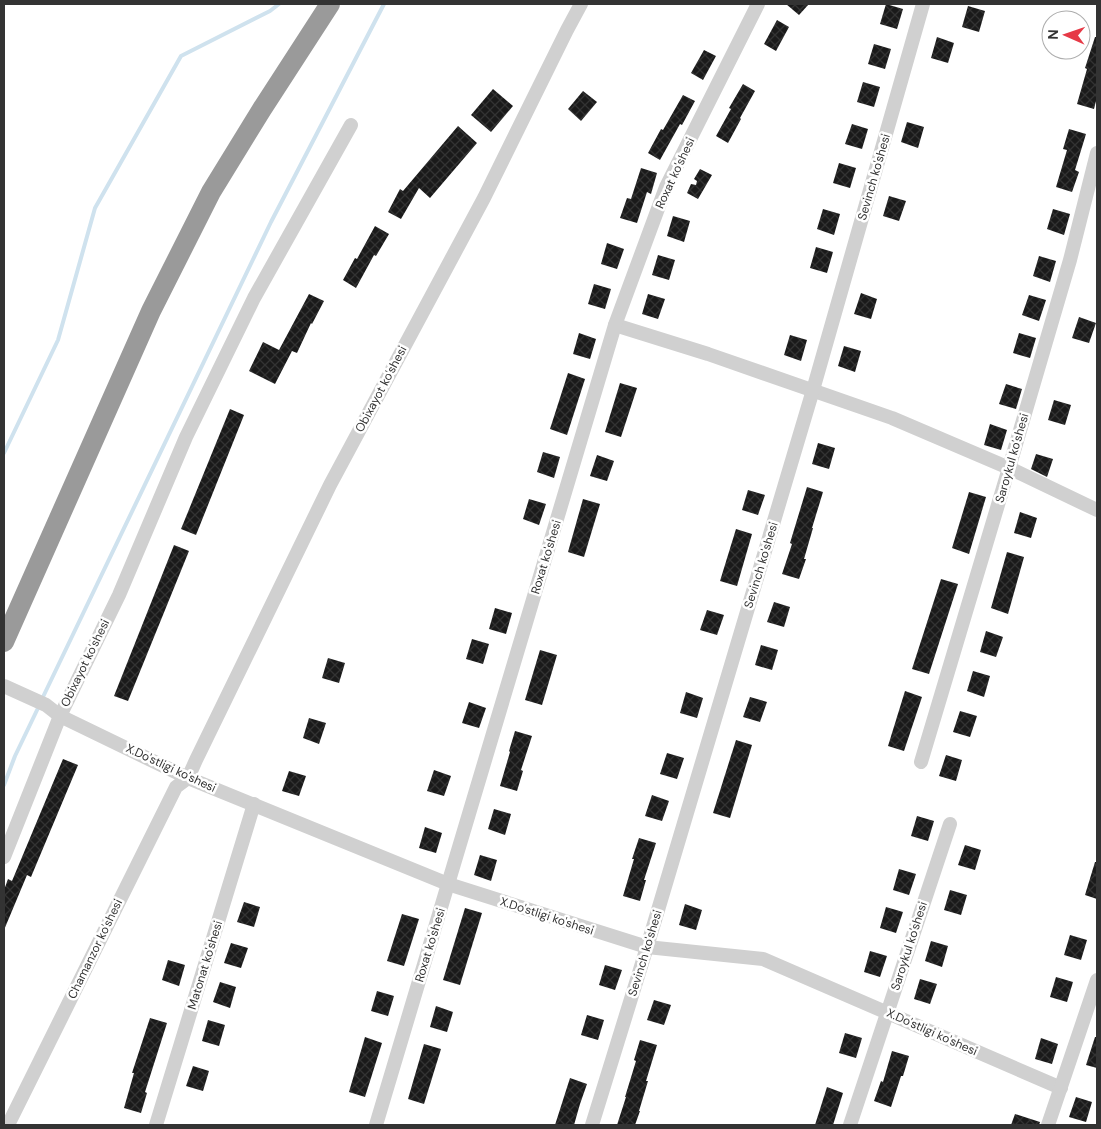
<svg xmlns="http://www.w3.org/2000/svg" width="1101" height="1129" font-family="'DM Sans',sans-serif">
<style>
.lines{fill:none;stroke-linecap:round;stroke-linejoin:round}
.stream{stroke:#cfe2ee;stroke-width:4}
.building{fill:url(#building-cross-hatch)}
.minor{stroke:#d0d0d0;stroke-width:14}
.highway{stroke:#9a9a9a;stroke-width:20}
.labels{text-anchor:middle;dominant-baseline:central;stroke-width:5;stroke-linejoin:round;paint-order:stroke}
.street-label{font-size:12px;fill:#333;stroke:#fff}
</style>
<defs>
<pattern id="building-cross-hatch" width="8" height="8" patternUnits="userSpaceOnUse" patternTransform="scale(1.25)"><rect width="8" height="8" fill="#1a1a1a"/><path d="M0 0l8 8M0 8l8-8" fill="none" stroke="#333"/></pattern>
</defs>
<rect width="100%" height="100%" fill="#fff"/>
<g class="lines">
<g class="stream">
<polyline points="4,453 58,340 95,208 181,56 270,11 279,4"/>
<polyline points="42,699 271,222 384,4"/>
<polyline points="4,785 15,756 39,706"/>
</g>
</g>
<g class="building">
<polygon points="786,4 809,4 799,15"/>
<polygon points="886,4 903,9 897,29 880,24"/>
<polygon points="968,6 985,11 979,32 962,27"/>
<polygon points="777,20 789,27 776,51 764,44"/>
<polygon points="937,37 954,43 948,63 931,58"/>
<polygon points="1095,37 1097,37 1097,97 1094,109 1077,104 1087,69 1085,68"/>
<polygon points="874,44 891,49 885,69 868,64"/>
<polygon points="704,50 716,56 703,80 691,73"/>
<polygon points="863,82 880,87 874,107 857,102"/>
<polygon points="743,84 755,91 740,118 741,119 728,143 716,136 731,109 729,108"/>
<polygon points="493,89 513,106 491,132 471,115"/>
<polygon points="583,91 597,102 581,121 568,109"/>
<polygon points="683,95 695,101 682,125 680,124 660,160 648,153 661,129 663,130"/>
<polygon points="907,122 924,127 918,148 901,142"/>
<polygon points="852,124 868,129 862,149 845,144"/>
<polygon points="458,126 477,143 430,198 419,188 401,219 388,212 400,189 403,191"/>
<polygon points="1069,129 1086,134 1075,170 1079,172 1072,192 1056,187 1067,150 1063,149"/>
<polygon points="839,163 856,168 850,188 833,183"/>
<polygon points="641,168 657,173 651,194 647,192 637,223 620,218 627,198 631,199"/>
<polygon points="700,169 712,175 698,199 687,193 691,184 696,185 697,181 694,179"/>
<polygon points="889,196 906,201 899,221 883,216"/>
<polygon points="823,209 840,214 834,235 817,229"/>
<polygon points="1053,209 1070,214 1064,235 1047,229"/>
<polygon points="673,216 690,221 684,242 667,236"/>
<polygon points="375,226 389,234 376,256 374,255 356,288 343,280 355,258 357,259"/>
<polygon points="607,243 624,249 617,269 601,264"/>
<polygon points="816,247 833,252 827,273 810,268"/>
<polygon points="658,255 675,260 669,280 652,275"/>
<polygon points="1039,256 1056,261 1050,282 1033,276"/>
<polygon points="594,284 611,289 605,309 588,304"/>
<polygon points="861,293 877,299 871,319 854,314"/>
<polygon points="309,294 324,301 312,324 311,323 297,353 292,351 275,384 249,371 263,342 279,350"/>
<polygon points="648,294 665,299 658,319 642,314"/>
<polygon points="1029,295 1046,300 1039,321 1022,315"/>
<polygon points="1079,317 1096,323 1089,343 1072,338"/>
<polygon points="579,333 596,339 590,359 573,354"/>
<polygon points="1019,333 1036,338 1030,358 1013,353"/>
<polygon points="790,335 807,340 801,361 784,355"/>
<polygon points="844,346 861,351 855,372 838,366"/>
<polygon points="568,373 585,379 567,435 550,429"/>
<polygon points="620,383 637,388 621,437 605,432"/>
<polygon points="1006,384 1022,389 1016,409 999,404"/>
<polygon points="1054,400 1071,405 1065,425 1048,420"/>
<polygon points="230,409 244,415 196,535 181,529"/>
<polygon points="990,424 1007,430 1001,450 984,445"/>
<polygon points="818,443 835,448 829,469 812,464"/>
<polygon points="543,452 560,457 554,478 537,472"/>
<polygon points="1036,454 1053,459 1047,477 1031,469"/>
<polygon points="597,455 614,461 607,481 590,476"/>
<polygon points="807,487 823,492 812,528 813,528 804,559 806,559 799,579 782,574 792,544 790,543"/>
<polygon points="748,490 765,495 758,515 742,510"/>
<polygon points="969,492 986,497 969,554 952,548"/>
<polygon points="529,499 546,504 539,525 523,519"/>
<polygon points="583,499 600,504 584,557 568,552"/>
<polygon points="1020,512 1037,518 1031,538 1014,533"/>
<polygon points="736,529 752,534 737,586 720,581"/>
<polygon points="174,545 189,551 128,701 114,696"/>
<polygon points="1007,552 1024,557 1008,614 991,608"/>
<polygon points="941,579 958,584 929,674 912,669"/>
<polygon points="774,602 790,607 784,627 767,622"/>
<polygon points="495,608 512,613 506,634 489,629"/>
<polygon points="707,610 724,615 717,635 700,630"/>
<polygon points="986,631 1003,637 996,657 980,652"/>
<polygon points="472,639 489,644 483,664 466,659"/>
<polygon points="761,645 778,650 772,670 755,665"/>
<polygon points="540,650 557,655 542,705 525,700"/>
<polygon points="328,658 345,663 339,683 322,678"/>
<polygon points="973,671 990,676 984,697 967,691"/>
<polygon points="905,691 922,697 904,751 888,746"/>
<polygon points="686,692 703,698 697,718 680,713"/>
<polygon points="750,697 767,702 760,722 743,717"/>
<polygon points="469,702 486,708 479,728 462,723"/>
<polygon points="960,711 977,716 970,737 953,732"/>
<polygon points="309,718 326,723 319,744 303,738"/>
<polygon points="515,731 532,736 521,770 523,771 517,791 500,786 510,752 509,751"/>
<polygon points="736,740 752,745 730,818 713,813"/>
<polygon points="667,753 684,758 677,779 660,774"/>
<polygon points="946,755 962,760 956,781 939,776"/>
<polygon points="63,759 78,765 31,877 27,875 4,930 4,890 8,879 12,881"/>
<polygon points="434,770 451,776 444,796 427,791"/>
<polygon points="289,771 306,776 299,796 282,791"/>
<polygon points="652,795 669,801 662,821 645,816"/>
<polygon points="494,809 511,814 505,835 488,829"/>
<polygon points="917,816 934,821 928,841 911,836"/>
<polygon points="425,827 442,833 436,853 419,848"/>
<polygon points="639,838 656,843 644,880 646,880 640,901 623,896 634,859 632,859"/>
<polygon points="965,845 981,850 975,870 958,865"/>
<polygon points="480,855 497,860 491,881 474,875"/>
<polygon points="1095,862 1097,862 1097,899 1085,895"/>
<polygon points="899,869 916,874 909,895 893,890"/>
<polygon points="950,890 967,895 961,915 944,910"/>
<polygon points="244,902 260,907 254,927 237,922"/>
<polygon points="685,904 702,910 696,930 679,925"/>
<polygon points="886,907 903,912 896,933 880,928"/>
<polygon points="465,908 482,913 460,985 443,980"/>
<polygon points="402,914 419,919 404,966 387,961"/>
<polygon points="1070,935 1087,940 1081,960 1064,955"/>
<polygon points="931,941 948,946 942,967 925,961"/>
<polygon points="231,943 248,948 241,968 224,963"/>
<polygon points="870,951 887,956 880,977 864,972"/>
<polygon points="168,960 185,965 179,986 162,980"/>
<polygon points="605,965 622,970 615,990 599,985"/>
<polygon points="1056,977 1073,982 1067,1002 1050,997"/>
<polygon points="920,979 937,984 930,1004 914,999"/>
<polygon points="220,982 236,987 230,1008 213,1002"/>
<polygon points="377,991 394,996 388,1016 371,1011"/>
<polygon points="654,1000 671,1005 664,1025 647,1020"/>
<polygon points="436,1006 453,1012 447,1032 430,1027"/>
<polygon points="587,1015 604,1020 598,1040 581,1035"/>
<polygon points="150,1018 167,1023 145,1092 147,1093 141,1113 124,1108 134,1073 132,1073"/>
<polygon points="208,1020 225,1025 219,1046 202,1041"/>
<polygon points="845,1033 862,1038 856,1058 839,1053"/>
<polygon points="365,1037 382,1043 365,1097 349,1092"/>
<polygon points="1095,1037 1097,1037 1097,1068 1086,1065"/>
<polygon points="1041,1038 1058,1044 1052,1064 1035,1059"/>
<polygon points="640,1040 657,1045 646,1081 648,1081 639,1111 640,1111 635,1125 617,1125 626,1097 625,1097 636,1061 634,1060"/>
<polygon points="424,1044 441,1049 424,1104 408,1099"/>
<polygon points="892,1051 909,1056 903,1076 901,1076 891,1107 874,1101 881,1081 883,1082"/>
<polygon points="193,1066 209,1071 203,1091 186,1086"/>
<polygon points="570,1078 587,1084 580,1104 574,1125 555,1125"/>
<polygon points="827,1087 843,1093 833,1125 815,1125"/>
<polygon points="1076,1097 1092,1102 1086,1122 1069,1117"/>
<polygon points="1015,1114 1040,1122 1039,1125 1011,1125"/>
</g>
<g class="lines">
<g class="minor">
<polyline points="615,325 708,354 892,418 1009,468 1097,510"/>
<polyline points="4,686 46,705 60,716 188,778 448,884 647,947 763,959 1061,1088"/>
<polyline points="921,762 1009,468 1070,260 1097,153"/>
<polyline points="4,857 60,716 119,595 186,437 254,298 351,125"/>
<polyline points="8,1125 176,787 188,778 196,760 330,485 484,198 567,30 581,4"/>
<polyline points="156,1125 254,804"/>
<polyline points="376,1125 615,325 666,187 758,4"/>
<polyline points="592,1125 647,947 813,390 923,4"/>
<polyline points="850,1125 950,824"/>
<polyline points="1048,1125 1097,980"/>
</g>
<polyline class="highway" points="4,642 151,311 211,192 262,109 330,4"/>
</g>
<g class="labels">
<g class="street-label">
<text transform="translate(675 173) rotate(-65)">Roxat ko'shesi</text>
<text transform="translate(874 177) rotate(-74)">Sevinch ko'shesi</text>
<text transform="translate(381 389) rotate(-62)">Obixayot ko'shesi</text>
<text transform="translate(1012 458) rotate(-74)">Saroykul ko'shesi</text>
<text transform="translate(546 557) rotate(-73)">Roxat ko'shesi</text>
<text transform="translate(761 565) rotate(-73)">Sevinch ko'shesi</text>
<text transform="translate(85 663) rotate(-64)">Obixayot ko'shesi</text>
<text transform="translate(171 768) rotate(25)">X.Do'stligi ko'shesi</text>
<text transform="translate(547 916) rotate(18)">X.Do'stligi ko'shesi</text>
<text transform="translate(430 945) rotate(-73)">Roxat ko'shesi</text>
<text transform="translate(909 946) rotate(-72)">Saroykul ko'shesi</text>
<text transform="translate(95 949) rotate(-64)">Chamanzor ko'shesi</text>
<text transform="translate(645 953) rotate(-73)">Sevinch ko'shesi</text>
<text transform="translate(205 965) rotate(-73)">Matonat ko'shesi</text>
<text transform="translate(932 1032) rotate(24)">X.Do'stligi ko'shesi</text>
</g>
</g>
<rect width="1101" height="1129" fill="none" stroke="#333333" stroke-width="10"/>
<g transform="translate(1066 35) rotate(272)"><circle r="24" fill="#ffffff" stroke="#adadad"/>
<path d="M0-4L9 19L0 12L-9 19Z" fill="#e63946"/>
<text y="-8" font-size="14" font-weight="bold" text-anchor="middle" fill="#333333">N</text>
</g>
</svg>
